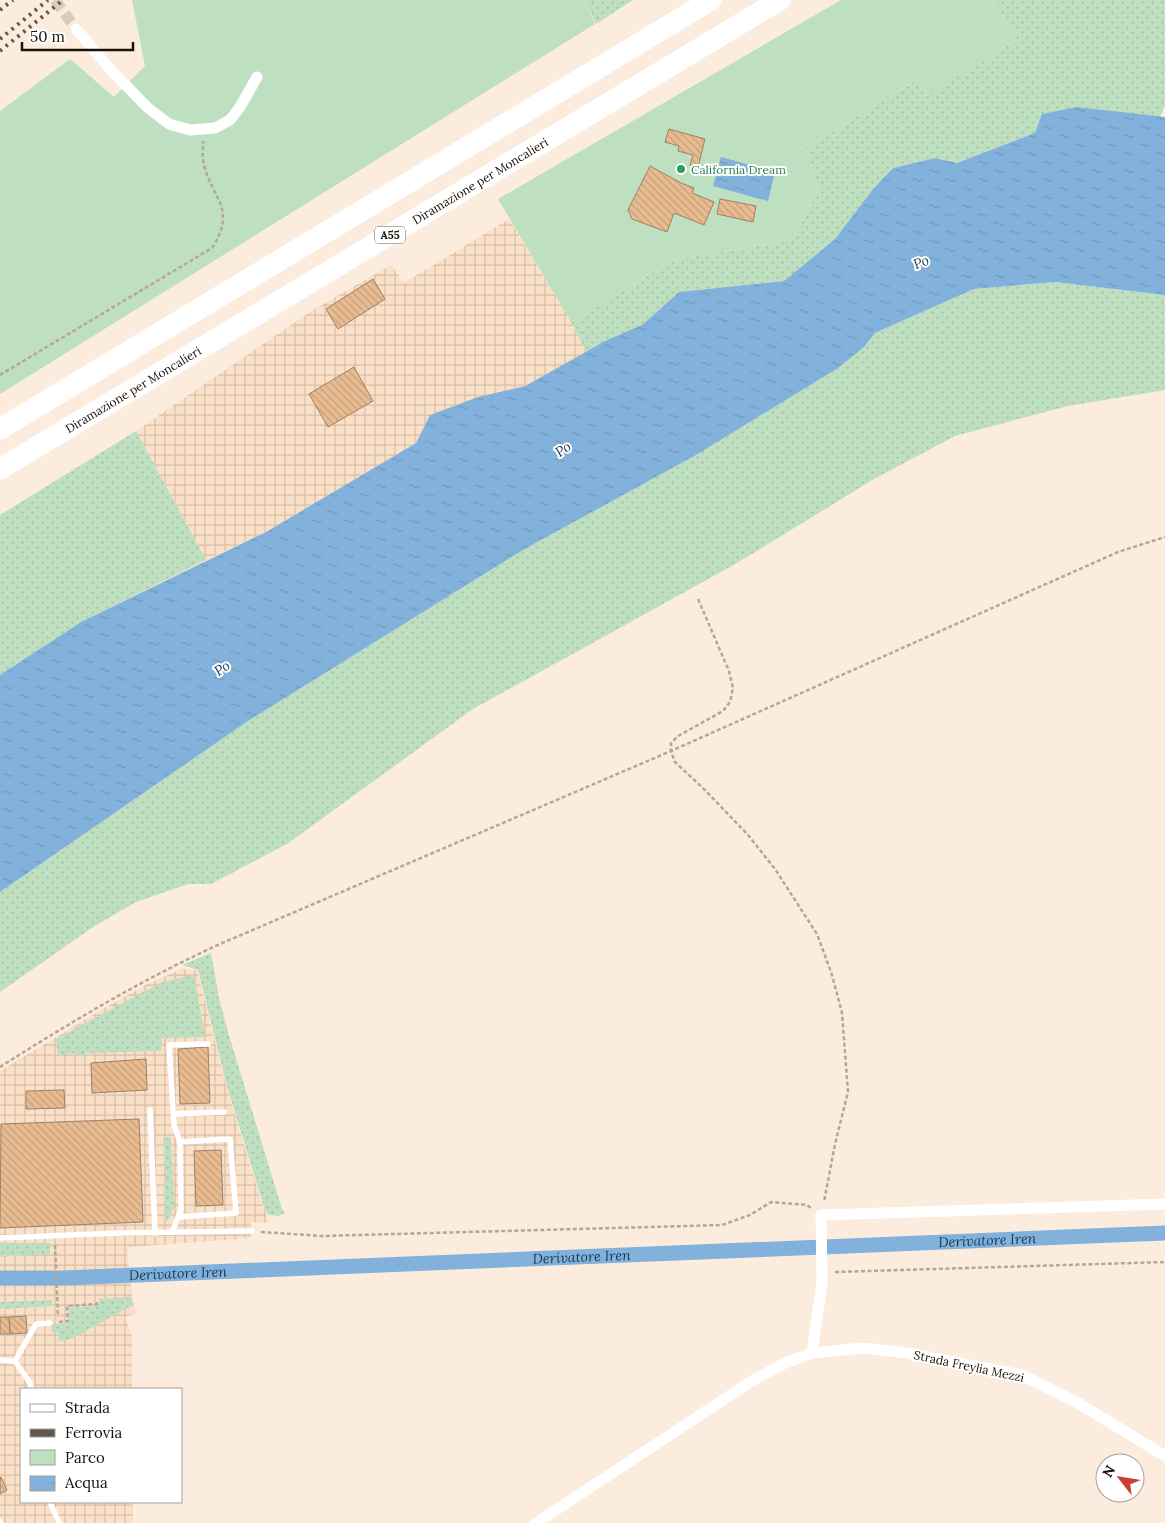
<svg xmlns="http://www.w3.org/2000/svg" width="1165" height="1523" font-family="Lora,serif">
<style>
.industrial{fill:url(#industrial-grid)}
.grass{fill:url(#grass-dots)}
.green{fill:#bee0c1}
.water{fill:url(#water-ripples)}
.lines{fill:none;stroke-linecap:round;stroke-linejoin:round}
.canal{stroke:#82b2db;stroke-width:15}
.building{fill:url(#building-back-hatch);stroke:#9a816a}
.street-tunnel{stroke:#dacbbd;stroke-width:11;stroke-dasharray:11 5.5;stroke-linecap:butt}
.path{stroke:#b4a69a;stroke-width:2.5;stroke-dasharray:4 2.5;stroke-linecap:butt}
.lane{stroke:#fff;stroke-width:5.5}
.street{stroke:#fff;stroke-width:11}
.highway{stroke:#fff;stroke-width:21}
.rail{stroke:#62574c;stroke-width:4;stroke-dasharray:2.5 5;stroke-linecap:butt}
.leisure-dot{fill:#2e9e5b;stroke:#fff;stroke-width:2}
.labels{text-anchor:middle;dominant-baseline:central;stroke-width:4;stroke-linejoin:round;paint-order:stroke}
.shield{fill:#fff;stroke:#5e5852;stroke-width:1}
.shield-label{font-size:11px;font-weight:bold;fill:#191008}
.leisure-label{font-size:12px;fill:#27864d;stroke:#fff;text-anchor:start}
.street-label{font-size:12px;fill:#191008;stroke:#fff}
.water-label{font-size:14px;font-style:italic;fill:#143954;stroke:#fff}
</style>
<defs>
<pattern id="industrial-grid" width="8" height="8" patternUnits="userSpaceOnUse" patternTransform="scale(1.25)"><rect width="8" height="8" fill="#fae0c7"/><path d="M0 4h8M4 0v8" fill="none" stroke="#d6bfa9"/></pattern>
<pattern id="grass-dots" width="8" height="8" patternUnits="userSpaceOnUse" patternTransform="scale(1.25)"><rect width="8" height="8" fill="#bee0c1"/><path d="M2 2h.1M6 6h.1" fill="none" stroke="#a3bfa4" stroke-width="1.8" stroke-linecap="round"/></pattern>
<pattern id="water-ripples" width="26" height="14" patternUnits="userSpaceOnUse" patternTransform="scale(1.25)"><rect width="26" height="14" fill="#82b2db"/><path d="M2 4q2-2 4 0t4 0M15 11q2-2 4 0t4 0" fill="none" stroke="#7098ba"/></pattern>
<pattern id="building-back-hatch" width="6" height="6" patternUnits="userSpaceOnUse" patternTransform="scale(1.25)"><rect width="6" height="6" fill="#e9bb90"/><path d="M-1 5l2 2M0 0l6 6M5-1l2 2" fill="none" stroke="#c7a07b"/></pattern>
</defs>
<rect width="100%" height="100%" fill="#fcecdd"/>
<g class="industrial">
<polygon points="509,219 571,322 586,352 525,386 478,397 430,415 416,443 266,532 206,560 136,431 313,310 391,265 404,283"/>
<polygon points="182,969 197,970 225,1082 262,1204 265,1208 268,1223 251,1222 251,1238 130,1247 127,1254 135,1314 125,1317 132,1337 132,1389 21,1389 21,1502 133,1502 133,1523 0,1523 0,1071 101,1010 149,983"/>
</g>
<g class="grass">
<polygon points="584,0 633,0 596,24"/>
<polygon points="993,0 1165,0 1165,105 1160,117 1077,107 1035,133 957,163 935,158 893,168 873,189 835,239 784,281 679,292 642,325 586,352 571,322 673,260 792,240 819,189 806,148 915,81 926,95 1017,40"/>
<polygon points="1055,282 1165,295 1165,390 1068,406 955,436 874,479 737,563 473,709 287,844 211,884 188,884 136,902 93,927 0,992 0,892 248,721 523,550 696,455 864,347 875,333 974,289"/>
<polygon points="136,431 206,560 81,622 0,675 0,515"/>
<polygon points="211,953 219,998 228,1032 282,1209 285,1213 279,1216 268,1215 263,1204 226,1083 198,970 182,965"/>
<polygon points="194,975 205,1037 162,1038 161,1051 87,1053 82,1057 73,1053 58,1055 56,1039 162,982"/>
<polygon points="171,1137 174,1206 170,1217 165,1222 164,1186 167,1170 165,1169 163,1138"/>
<polygon points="0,1243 50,1243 50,1254 0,1257"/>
<polygon points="131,1297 133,1305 69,1340 59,1341 58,1332 52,1332 51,1324 69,1323 69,1308 99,1306 99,1299"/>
<polygon points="52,1300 52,1306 0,1309 0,1302"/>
</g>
<g class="green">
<polygon points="132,0 584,0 595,24 0,394 0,111 70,59 114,97 145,66"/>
<polygon points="841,0 993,0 1017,40 927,96 915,81 806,148 819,189 792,240 673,260 571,322 498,199"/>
</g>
<g class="water">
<polygon points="1077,107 1165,117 1165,295 1055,282 974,289 875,333 864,347 838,368 696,455 523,550 248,721 0,892 0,675 81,622 266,532 416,443 430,415 478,397 525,386 607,340 642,325 679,292 784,281 835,239 873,189 893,168 935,158 957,163 1035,133 1042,114"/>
<polygon points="721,157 775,172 768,201 713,186"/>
</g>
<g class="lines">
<path class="canal" id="s1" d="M0 1278H63L1165 1233"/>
</g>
<g class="building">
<polygon points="669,129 705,139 698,167 690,165 693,155 678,151 679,146 665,142"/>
<polygon points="650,166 681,183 694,188 692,193 714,202 704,225 674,213 667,232 632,219 628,210"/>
<polygon points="720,199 756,206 753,222 717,214"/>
<polygon points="373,279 385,299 338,329 326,309"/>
<polygon points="354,367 373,401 328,427 309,394"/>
<polygon points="208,1047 210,1103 180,1104 178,1049"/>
<polygon points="146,1059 147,1090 92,1093 91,1063"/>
<polygon points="64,1090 65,1108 26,1109 26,1091"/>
<polygon points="139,1119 143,1222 0,1228 1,1124"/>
<polygon points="221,1150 223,1205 196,1206 194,1151"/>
<polygon points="26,1316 27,1333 10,1334 9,1317"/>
<polygon points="0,1317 9,1317 10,1334 0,1334"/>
<polygon points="1,1477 7,1490 0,1494 0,1478"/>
</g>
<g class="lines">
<polyline class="street-tunnel" points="55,0 76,29"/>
<g class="path">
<path d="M0 375 212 248C237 209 213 200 204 165 202 158 203 149 203 141"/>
<polyline points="698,599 729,671 733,688 730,702 723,711 678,736 671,743 671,751 675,762 705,790 748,835 775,869 817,934 832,975 842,1013 848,1092 835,1144 824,1202"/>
<path d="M0 1067C71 1022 143 979 220 944L671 751 1118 552 1165 537"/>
<polyline points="261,1232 322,1236 722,1225 750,1215 771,1202 807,1205 811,1208"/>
<polyline points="55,1245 58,1317"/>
<polyline points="835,1272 1165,1262"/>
<polyline points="59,1322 68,1321 67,1306 97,1304 97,1300"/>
</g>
<g class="lane">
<polyline points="150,1110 155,1233"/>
<polyline points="173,1114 224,1112"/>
<polyline points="180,1142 174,1125 169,1045 208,1044"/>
<polyline points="172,1232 181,1210 180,1142 230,1139 236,1213 178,1217"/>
<polyline points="0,1238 119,1233 252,1231"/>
<polyline points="0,1360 15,1361"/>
<polyline points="15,1361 36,1324 50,1323"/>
<polyline points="15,1361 30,1383 32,1389"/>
<polyline points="50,1502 59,1523"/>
<polyline points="0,1521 1,1523"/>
</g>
<g class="street">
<polyline points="76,29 110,69 148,108 169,124 190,130 215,128 230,120 240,107 257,77"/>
<polyline points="812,1353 822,1282 821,1215 1165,1204"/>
<polyline points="536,1523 752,1381 785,1363 812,1353 863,1348 907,1353 1022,1375 1078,1403 1165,1456"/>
</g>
<g class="highway">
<polyline points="0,429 711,0"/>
<path id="s2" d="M0 469 780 0"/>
</g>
<g class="rail">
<polyline points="0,10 13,0"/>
<polyline points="0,39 48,0"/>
<polyline points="0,51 63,0"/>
</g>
</g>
<circle class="leisure-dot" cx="681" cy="169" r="5"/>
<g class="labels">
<rect class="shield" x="375" y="226.5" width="30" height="17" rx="4"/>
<g class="shield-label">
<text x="390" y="235">A55</text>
</g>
<g class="leisure-label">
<text x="691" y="169">California Dream</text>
</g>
<g class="street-label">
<text stroke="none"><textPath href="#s2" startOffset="560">Diramazione per Moncalieri</textPath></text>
<text stroke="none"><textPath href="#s2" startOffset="155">Diramazione per Moncalieri</textPath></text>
<text transform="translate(969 1366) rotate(12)">Strada Freylia Mezzi</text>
</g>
<g class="water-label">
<text transform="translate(921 262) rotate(-22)">Po</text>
<text transform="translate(563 449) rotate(-33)">Po</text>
<text transform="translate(222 668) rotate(-33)">Po</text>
<text stroke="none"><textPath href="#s1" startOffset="988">Derivatore Iren</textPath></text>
<text stroke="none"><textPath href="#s1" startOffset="582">Derivatore Iren</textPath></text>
<text stroke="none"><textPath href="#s1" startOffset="178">Derivatore Iren</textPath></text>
</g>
</g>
<rect x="20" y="1388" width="162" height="115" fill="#ffffff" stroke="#a39f9c"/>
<rect x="30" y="1404" width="25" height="8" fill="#ffffff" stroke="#a39f9c"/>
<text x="65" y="1413" font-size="15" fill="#191008">Strada</text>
<rect x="30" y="1429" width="25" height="8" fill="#62574c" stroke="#a39f9c"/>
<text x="65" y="1438" font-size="15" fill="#191008">Ferrovia</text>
<rect x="30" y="1450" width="25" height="15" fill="#bee0c1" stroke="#a39f9c"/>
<text x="65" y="1463" font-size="15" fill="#191008">Parco</text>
<rect x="30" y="1476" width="25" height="15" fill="url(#water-ripples)" stroke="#a39f9c"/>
<text x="65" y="1488" font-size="15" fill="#191008">Acqua</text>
<g transform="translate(1120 1478) rotate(301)"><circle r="24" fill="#ffffff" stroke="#a39f9c"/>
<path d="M0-4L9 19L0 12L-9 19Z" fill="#cc3f30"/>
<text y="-8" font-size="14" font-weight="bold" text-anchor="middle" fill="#191008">N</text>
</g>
<path d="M22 42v8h111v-8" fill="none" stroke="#191008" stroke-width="2.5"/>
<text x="30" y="42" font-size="15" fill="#191008" stroke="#ffffff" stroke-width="4" paint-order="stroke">50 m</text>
</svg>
